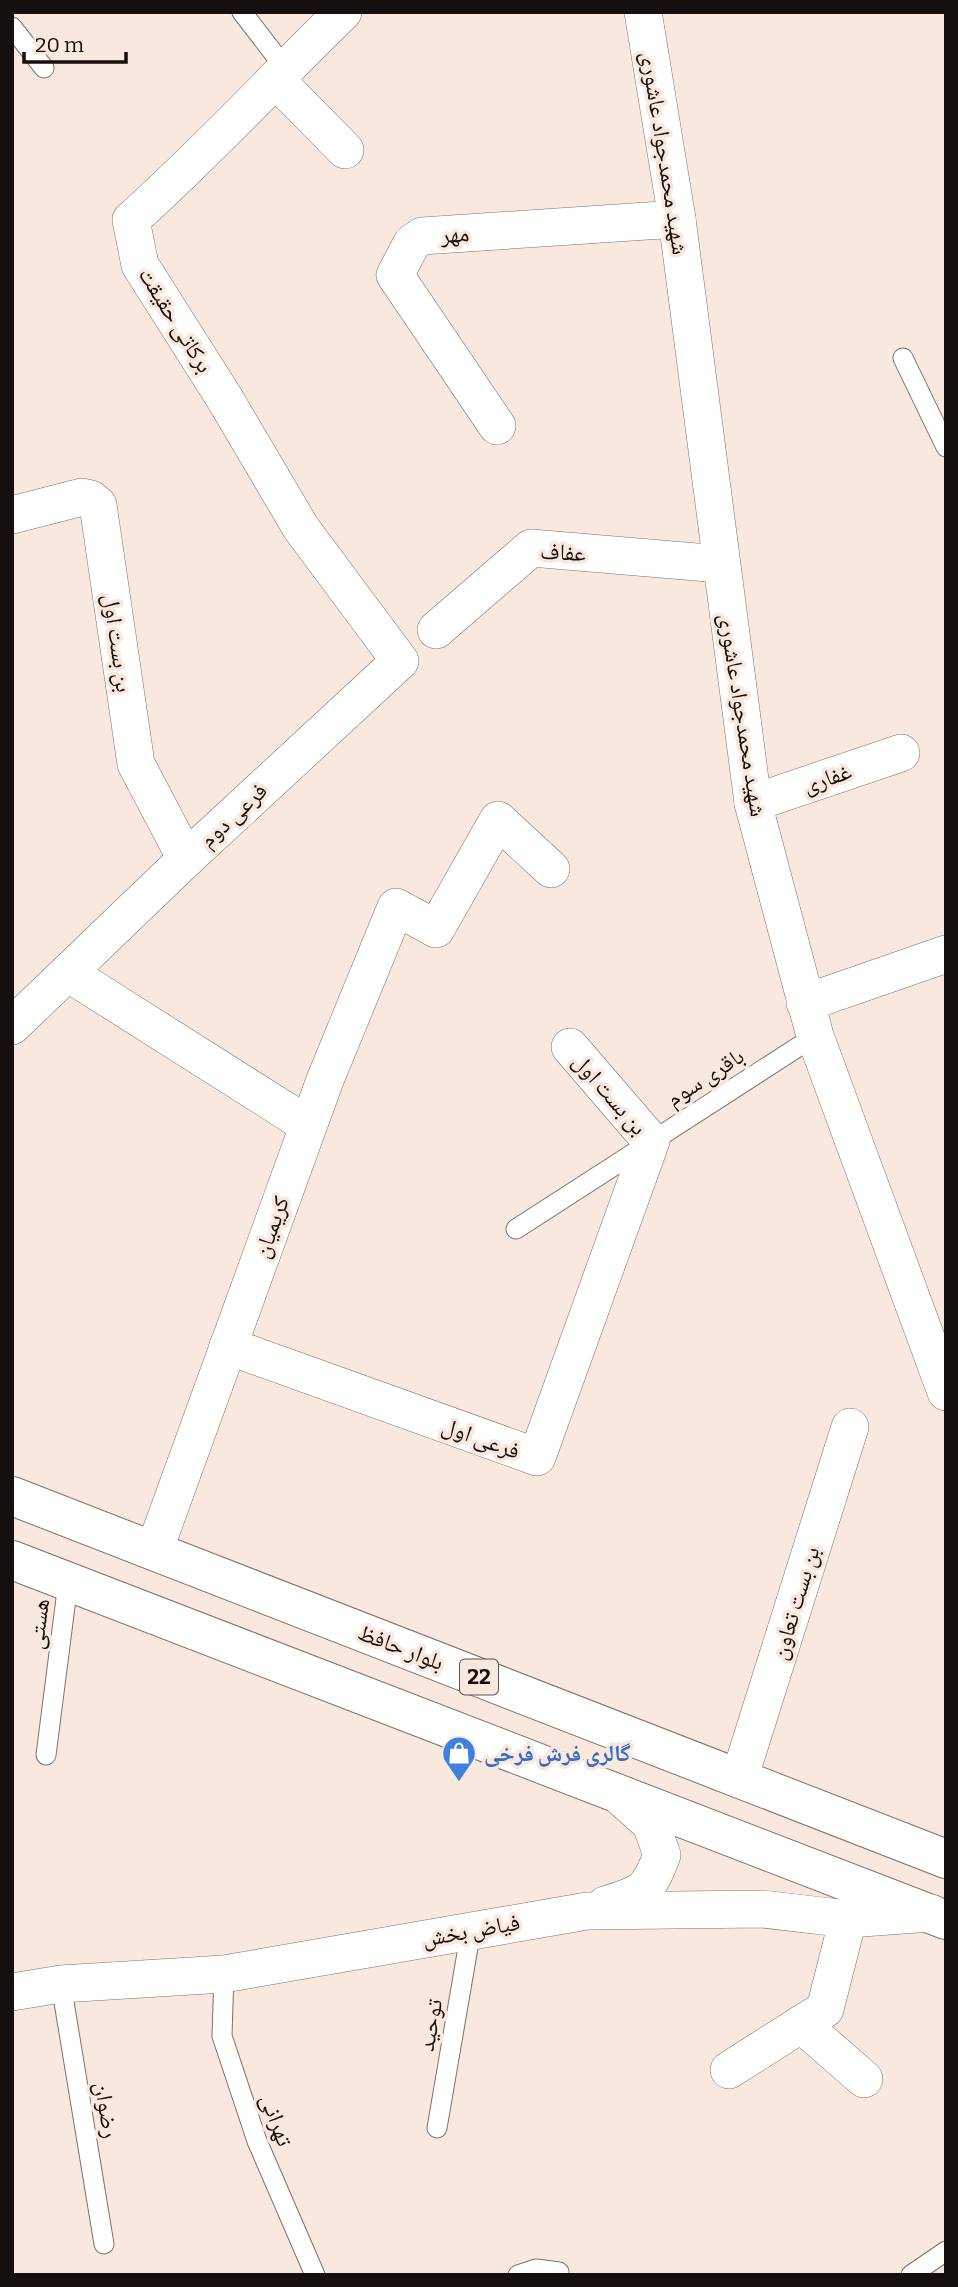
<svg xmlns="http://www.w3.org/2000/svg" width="958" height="2287" font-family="Bitter,'Noto Naskh Arabic',serif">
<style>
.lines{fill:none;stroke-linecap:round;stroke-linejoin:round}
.service-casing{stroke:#7f7168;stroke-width:21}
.minor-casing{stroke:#7f7168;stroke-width:38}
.primary-casing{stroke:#7f7168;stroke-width:40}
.service{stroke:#fff;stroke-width:19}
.minor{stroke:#fff;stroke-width:37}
.primary{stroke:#fff;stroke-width:38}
.labels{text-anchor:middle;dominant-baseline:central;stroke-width:7;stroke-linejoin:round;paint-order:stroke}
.shield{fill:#f8e8de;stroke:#59514c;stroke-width:2}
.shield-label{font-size:21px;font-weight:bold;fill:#15100d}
.street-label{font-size:23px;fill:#15100d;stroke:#f8e8de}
.shop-label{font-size:23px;font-weight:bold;fill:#366cbe;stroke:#f8e8de;text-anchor:start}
</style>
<rect width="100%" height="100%" fill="#f8e8de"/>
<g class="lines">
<g class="service-casing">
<g id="service">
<polyline points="242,12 285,68"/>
<polyline points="12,27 44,68"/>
<polyline points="903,358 946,447"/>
<polyline points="516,1229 815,1036"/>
<polyline points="46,1755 68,1583"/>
<polyline points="224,1974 222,2036 257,2141 315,2275"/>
<polyline points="61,1984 104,2244"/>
<polyline points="437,2128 471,1930"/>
<polyline points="518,2275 536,2269 559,2272"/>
<polyline points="911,2275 946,2251"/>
</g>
</g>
<g class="minor-casing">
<g id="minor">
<polyline points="643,12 677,219 753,803 815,1036 946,1392"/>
<polyline points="275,79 345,150"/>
<polyline points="497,426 395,275 412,243 422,236 677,219"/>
<polyline points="12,515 82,497 91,499 98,505 136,764 186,859"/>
<polyline points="436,630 531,548 720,564"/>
<polyline points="753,803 901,753"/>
<polyline points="68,973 308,1125"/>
<polyline points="805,1003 946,954"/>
<path d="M12 1026 186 859 400 661 301 528 225 399 140 265 131 220C205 154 272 81 343 12"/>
<polyline points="228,1346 537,1457 651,1141 570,1047"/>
<polyline points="154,1551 325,1080 396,907 436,929 498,820 551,869"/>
<polyline points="739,1779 850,1427"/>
<path d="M605 1905C642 1894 648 1892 662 1855L651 1824 615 1792"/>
<polyline points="12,1992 61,1984 224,1974 587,1911 762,1909 848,1919 931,1913"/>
<polyline points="801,2024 864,2079"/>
<polyline points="729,2070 825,2009 848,1919"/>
</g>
</g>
<g class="primary-casing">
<g id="primary">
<polyline points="12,1496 946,1859"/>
<polyline points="12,1560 946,1920"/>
</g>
</g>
<use href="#service" class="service"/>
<use href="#minor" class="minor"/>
<use href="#primary" class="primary"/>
</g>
<defs>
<g id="shop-pin" transform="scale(1.75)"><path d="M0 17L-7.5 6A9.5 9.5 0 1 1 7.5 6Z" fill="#3f7fe0" stroke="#f8e8de"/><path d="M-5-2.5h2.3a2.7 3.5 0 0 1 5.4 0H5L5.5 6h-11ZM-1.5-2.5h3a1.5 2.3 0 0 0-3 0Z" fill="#fff"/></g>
</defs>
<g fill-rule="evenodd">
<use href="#shop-pin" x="459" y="1753"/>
</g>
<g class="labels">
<rect class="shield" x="460" y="1659.5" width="38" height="35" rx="5"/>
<g class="shield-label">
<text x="479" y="1677">22</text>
</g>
<g class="street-label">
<text transform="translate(665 153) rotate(81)">شهید محمدجواد عاشوری</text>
<text transform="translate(455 234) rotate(-4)">مهر</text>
<text transform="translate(176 320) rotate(58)">برکاتی حقیقت</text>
<text transform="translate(563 552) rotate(3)">عفاف</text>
<text transform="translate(118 643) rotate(82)">بن بست اول</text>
<text transform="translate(743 715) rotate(81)">شهید محمدجواد عاشوری</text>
<text transform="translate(827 778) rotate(-19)">غفاری</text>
<text transform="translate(233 815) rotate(-43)">فرعی دوم</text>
<text transform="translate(705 1077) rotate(-33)">باقری سوم</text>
<text transform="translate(610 1094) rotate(49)">بن بست اول</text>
<text transform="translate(271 1227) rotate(-70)">کریمیان</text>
<text transform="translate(481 1438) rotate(20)">فرعی اول</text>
<text transform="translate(795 1603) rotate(-73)">بن‌ بست تعاون</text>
<text transform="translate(38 1624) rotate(-83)">هستی</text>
<text transform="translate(401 1647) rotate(21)">بلوار حافظ</text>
<text transform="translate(471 1930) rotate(-10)">فیاض بخش</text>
<text transform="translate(430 2025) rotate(-80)">توحید</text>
<text transform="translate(107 2110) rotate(81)">رضوان</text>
<text transform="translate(277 2120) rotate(70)">تهرانی</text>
</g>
<g class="shop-label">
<text x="484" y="1753">گالری فرش فرخی</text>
</g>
</g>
<rect width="958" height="2287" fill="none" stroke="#15100d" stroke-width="28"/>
<path d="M24 52v10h102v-10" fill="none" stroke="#15100d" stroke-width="3.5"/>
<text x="35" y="52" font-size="21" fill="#15100d" stroke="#f8e8de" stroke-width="5" paint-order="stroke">20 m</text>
</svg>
